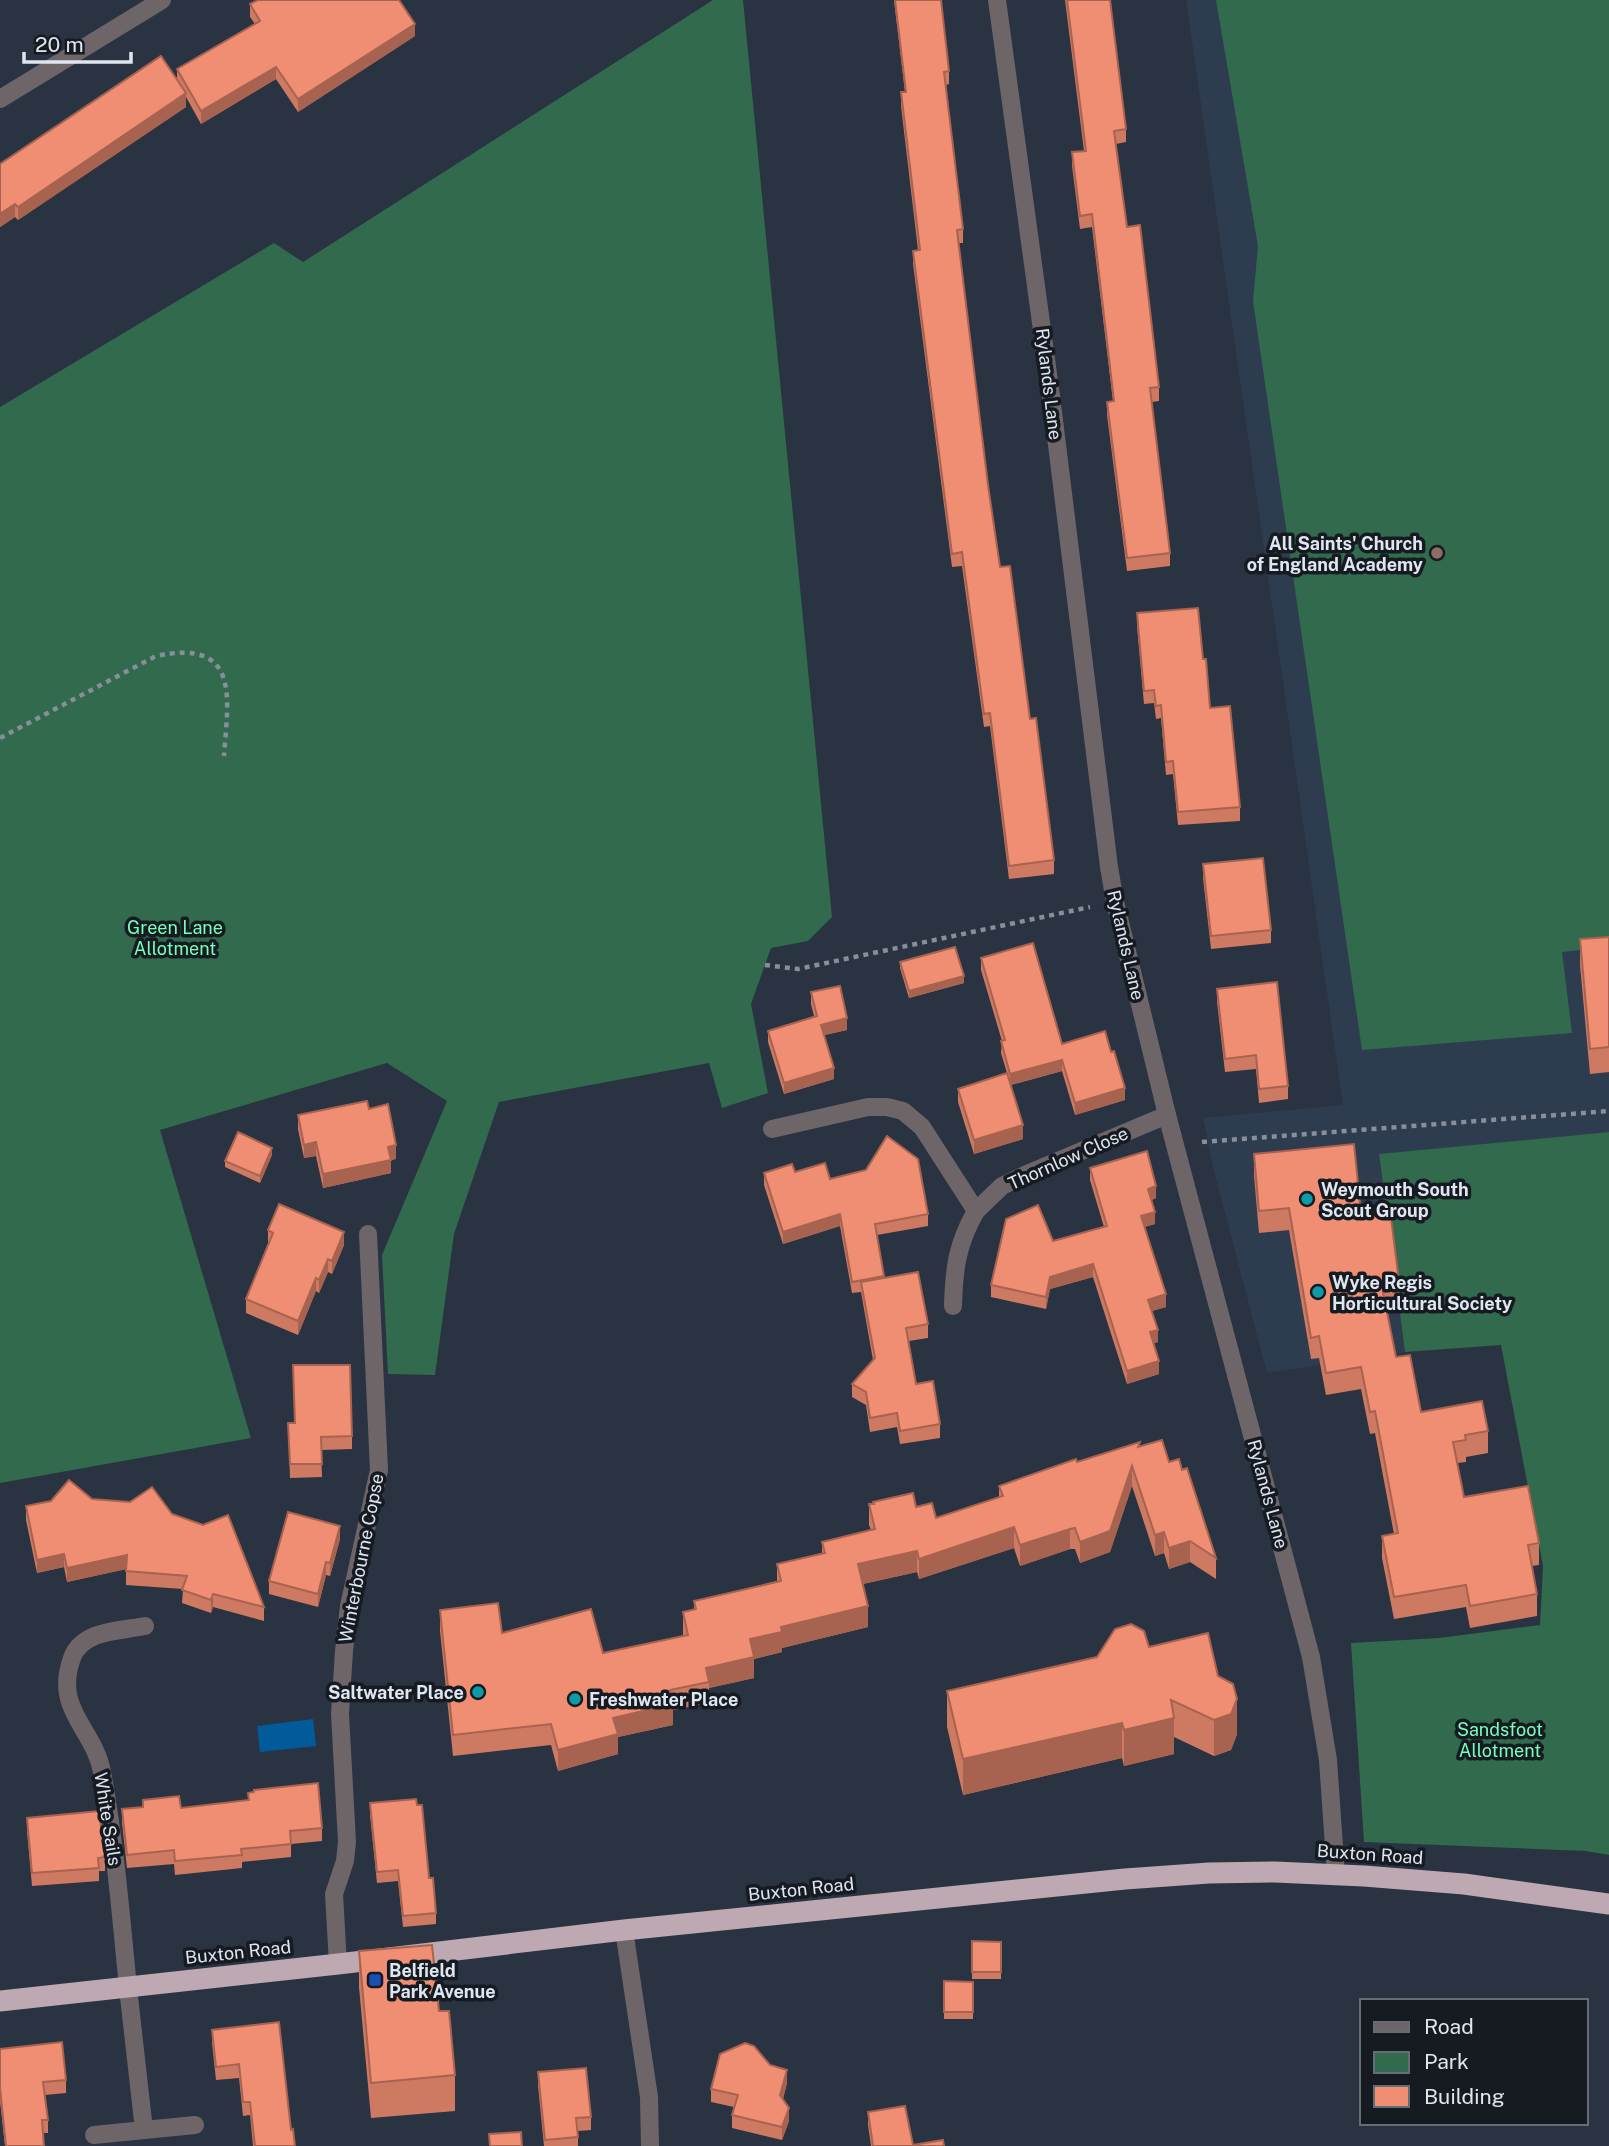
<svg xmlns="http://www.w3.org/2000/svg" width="1609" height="2146" font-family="'Public Sans',sans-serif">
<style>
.built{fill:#2e3c50}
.green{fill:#316a4c}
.water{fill:#015b9a}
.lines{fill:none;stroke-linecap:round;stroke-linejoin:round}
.path{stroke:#868f9b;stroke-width:4.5;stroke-dasharray:5 5;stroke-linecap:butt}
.minor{stroke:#6e6569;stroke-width:18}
.highway{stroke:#bea8b2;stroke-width:21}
.wall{fill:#ce7a62}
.shaded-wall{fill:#a76350}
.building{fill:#ef8e72;stroke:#a76350;stroke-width:2}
.education-dot{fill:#8d6e63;stroke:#161b22;stroke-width:2.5}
.culture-dot{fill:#0f9aa8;stroke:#161b22;stroke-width:2.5}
.transit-dot{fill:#1a4fb4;stroke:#161b22;stroke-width:2.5}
.labels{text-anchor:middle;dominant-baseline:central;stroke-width:7;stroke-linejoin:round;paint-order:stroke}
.street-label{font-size:18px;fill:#dfe6f0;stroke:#161b22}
.poi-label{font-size:18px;font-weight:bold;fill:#dfe6f0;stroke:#161b22;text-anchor:start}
.park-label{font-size:18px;fill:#78ffb9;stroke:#161b22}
</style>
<rect width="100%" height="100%" fill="#293342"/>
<polygon class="built" points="1186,0 1609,0 1609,1132 1379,1155 1405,1352 1267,1373 1214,1171 1203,1118 1343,1105"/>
<g class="green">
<polygon points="713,0 743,0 832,917 808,941 771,948 751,1004 768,1093 722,1108 709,1063 499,1102 454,1234 435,1375 388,1374 382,1255 447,1101 387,1063 160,1130 251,1438 0,1483 0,407 274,243 303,262"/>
<polygon points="1216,0 1609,0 1609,947 1562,952 1572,1033 1362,1050 1253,301 1258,246"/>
<polygon points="1609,1132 1609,1855 1586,1851 1364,1842 1351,1643 1439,1638 1540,1625 1543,1566 1501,1345 1405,1352 1379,1154"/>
</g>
<polygon class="water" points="313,1719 316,1746 260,1752 257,1726"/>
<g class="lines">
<g class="path">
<path d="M0 738 156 656C241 638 228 698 224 756"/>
<polyline points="765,965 798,969 1090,907"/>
<polyline points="1202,1142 1609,1111"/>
</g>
<g class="minor">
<polyline points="997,0 1051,396 1109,867 1115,902 1167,1115 1311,1657 1328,1760 1336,1875"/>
<polyline points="0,99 162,0"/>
<path d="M772 1129 868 1107H887L903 1111 922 1127 976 1211C957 1244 954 1269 953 1306"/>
<polyline points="976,1211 1002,1186 1027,1174 1167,1115"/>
<polyline points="624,1930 649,2097 650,2146"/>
<polyline points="338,1964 334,1894 345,1861 347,1842 340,1714 344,1651 349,1606 379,1470 368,1234"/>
<path d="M144 2130C139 2083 133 2035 128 1988 121 1916 115 1843 102 1772 94 1728 53 1710 72 1658 82 1630 120 1631 145 1626"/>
<polyline points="94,2135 195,2125"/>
</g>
<polyline class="highway" points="0,2001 338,1964 624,1930 1125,1879 1209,1873 1275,1872 1364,1876 1464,1884 1609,1904"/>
</g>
<g class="wall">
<polygon points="894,0 941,0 949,71 949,84 946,85 963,229 963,243 958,243 988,485 1000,567 1030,719 1054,860 1054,874 1009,879 990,726 984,727 962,566 952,567 913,264 913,251 918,250 901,106 901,92 905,92"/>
<polygon points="1065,0 1110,0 1126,129 1126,142 1116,144 1127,227 1159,387 1159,401 1152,402 1170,553 1170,566 1127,571 1107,415 1107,402 1113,401 1092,227 1080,229 1072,166 1072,152 1084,151"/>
<polygon points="250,4 415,36 298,112 276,79 201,124 186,97 186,107 18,220 15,217 0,227 0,164 177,80 177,69 255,24 250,17"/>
<polygon points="1137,613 1203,659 1210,708 1240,807 1240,821 1178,825 1173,774 1166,775 1161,718 1156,719 1154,703 1144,704 1137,626"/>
<polygon points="1203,864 1271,930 1271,943 1211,949 1203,878"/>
<polygon points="1609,937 1609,1072 1590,1074 1580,965 1580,939"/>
<polygon points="981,958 1062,1044 1125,1100 1075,1115 1062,1071 1011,1085 1023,1139 974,1154 958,1102 958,1089 1007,1073 1001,1053 1002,1041 981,970"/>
<polygon points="900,962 964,983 909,998 900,968"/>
<polygon points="1217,989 1288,1086 1288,1099 1259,1103 1256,1069 1225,1072 1217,1002"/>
<polygon points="811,992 847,1030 824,1035 834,1079 784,1094 768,1042 768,1031 814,1016 811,1004"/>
<polygon points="369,1109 396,1159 391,1160 391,1173 323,1188 316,1156 304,1158 298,1129 298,1115"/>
<polygon points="1254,1154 1361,1213 1400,1289 1400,1311 1387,1313 1396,1357 1421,1412 1488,1431 1488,1453 1466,1457 1466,1462 1457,1463 1464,1497 1539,1543 1539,1565 1532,1566 1537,1594 1537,1616 1470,1628 1466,1607 1394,1619 1382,1558 1382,1536 1394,1534 1375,1433 1370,1434 1361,1389 1326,1395 1319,1358 1311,1359 1289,1230 1259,1233 1254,1176"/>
<polygon points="272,1155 260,1183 225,1167 225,1161"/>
<polygon points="1090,1168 1156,1198 1152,1200 1155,1224 1144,1227 1166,1307 1152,1311 1158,1342 1153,1343 1159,1374 1127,1384 1093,1277 1050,1289 1046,1309 991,1297 991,1285 1053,1241 1104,1227 1090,1180"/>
<polygon points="795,1172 830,1179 928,1214 928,1226 877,1235 884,1278 928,1324 928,1338 909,1341 916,1384 940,1424 940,1438 900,1444 897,1427 870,1432 866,1405 852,1397 852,1384 873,1360 861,1292 852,1293 840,1226 783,1244 764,1185 764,1173"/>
<polygon points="268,1230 344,1245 332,1274 328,1272 319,1293 316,1291 298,1335 246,1313 246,1299 268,1244"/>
<polygon points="288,1423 352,1436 352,1449 321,1450 322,1477 290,1478"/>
<polygon points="1140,1447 1169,1462 1216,1558 1216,1579 1190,1562 1169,1569 1164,1553 1155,1556 1132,1486 1110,1552 1080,1563 1075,1549 1070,1549 1020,1566 1014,1548 919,1579 917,1572 863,1584 868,1627 782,1648 782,1652 754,1659 754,1678 709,1688 709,1703 673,1710 673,1725 618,1737 618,1754 558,1771 551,1745 453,1756 440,1631 440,1610 502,1633 603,1653 683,1636 683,1612 694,1610 694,1601 777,1581 777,1564 822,1554 822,1542 871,1530 869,1525 869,1504 916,1507 936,1518 999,1497 999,1486 1077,1462"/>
<polygon points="92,1499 172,1514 264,1607 264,1621 213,1607 211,1613 182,1603 183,1589 126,1585 126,1569 67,1582 64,1567 37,1573 26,1520 26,1506"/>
<polygon points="340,1539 330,1576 326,1575 318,1607 269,1594 269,1581"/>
<polygon points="1149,1647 1218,1676 1237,1734 1231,1750 1214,1756 1174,1737 1174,1754 1124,1766 1122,1758 963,1795 947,1727 947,1691"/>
<polygon points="248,1793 322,1828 322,1841 291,1844 291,1857 242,1862 242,1868 175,1875 174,1864 127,1868 122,1823 122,1809 143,1807 143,1800 181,1808 248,1801"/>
<polygon points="370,1803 429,1878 436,1913 436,1924 403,1927 398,1881 377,1883 370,1815"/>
<polygon points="27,1818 105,1857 105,1871 99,1871 99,1881 32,1886 27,1831"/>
<polygon points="972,1941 1001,1942 1001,1979 972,1979"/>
<polygon points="359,1951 439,2011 455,2075 455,2111 371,2118 359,1987"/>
<polygon points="944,1981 973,1982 973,2019 944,2019"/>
<polygon points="212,2030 291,2130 295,2146 253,2146 250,2115 243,2116 239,2078 216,2080 212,2043"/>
<polygon points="0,2049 66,2080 66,2093 45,2095 48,2120 48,2133 43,2133 44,2146 5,2146 0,2101"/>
<polygon points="770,2065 787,2083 783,2099 789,2121 782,2140 732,2128 732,2115 734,2107 711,2102 711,2089"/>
<polygon points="538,2072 591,2117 591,2130 578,2131 578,2146 544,2146 538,2086"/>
<polygon points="868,2112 913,2145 944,2146 871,2146 868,2125"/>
</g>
<g class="shaded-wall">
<polygon points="415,24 415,36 298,112 298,99"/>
<polygon points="276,67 276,79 201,124 201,111"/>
<polygon points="186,93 186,107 18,220 18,207"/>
<polygon points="15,204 15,217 0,227 0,214"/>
<polygon points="964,976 964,983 909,998 909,991"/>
<polygon points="847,1018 847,1030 821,1036 821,1025"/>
<polygon points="1062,1060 1062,1071 1010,1085 1010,1074"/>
<polygon points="834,1068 834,1079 784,1094 784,1083"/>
<polygon points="1125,1088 1125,1100 1075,1115 1075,1103"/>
<polygon points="1023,1125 1023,1139 974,1154 974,1140"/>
<polygon points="316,1142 316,1156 304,1158 304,1145"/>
<polygon points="396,1145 396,1159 391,1160 391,1173 323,1188 323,1174 388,1147"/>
<polygon points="272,1148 272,1155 260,1183 260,1176"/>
<polygon points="1156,1186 1156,1198 1148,1201 1148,1189"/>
<polygon points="1155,1212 1155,1224 1141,1228 1141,1216"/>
<polygon points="840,1214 840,1226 783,1244 783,1232"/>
<polygon points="344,1232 344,1245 332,1274 332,1261"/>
<polygon points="328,1259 328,1272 319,1293 319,1280"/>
<polygon points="1093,1264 1093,1277 1050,1289 1046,1309 1046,1297 1050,1277"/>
<polygon points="316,1278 316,1291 298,1335 298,1321"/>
<polygon points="1166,1294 1166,1307 1148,1312 1148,1300"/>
<polygon points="1158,1330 1158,1342 1150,1345 1150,1332"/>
<polygon points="1159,1361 1159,1374 1127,1384 1127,1371"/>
<polygon points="1132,1466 1132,1486 1110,1552 1080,1563 1080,1542"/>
<polygon points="340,1526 340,1539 330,1576 330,1563"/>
<polygon points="1014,1527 1014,1548 919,1579 919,1559"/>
<polygon points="1070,1529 1070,1549 1020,1566 1020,1545"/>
<polygon points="1164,1532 1164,1553 1155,1556 1155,1535"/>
<polygon points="1190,1541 1190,1562 1169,1569 1169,1548"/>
<polygon points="917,1551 917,1572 858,1585 858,1564"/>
<polygon points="64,1554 64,1567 37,1573 37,1560"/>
<polygon points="127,1555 127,1569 67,1582 67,1568"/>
<polygon points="326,1562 326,1575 318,1607 318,1594"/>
<polygon points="213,1594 213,1607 211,1613 211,1600"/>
<polygon points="868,1606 868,1627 782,1648 782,1652 754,1659 754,1678 709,1688 709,1682 706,1668 750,1639 781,1627"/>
<polygon points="1237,1699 1237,1734 1231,1750 1214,1756 1214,1720"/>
<polygon points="673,1704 673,1725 618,1737 618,1754 558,1771 558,1750 613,1718"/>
<polygon points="1174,1718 1174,1754 1124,1766 1124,1730"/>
<polygon points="1122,1723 1122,1758 963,1795 963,1759"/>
<polygon points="787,2070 787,2083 780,2109 780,2095"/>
<polygon points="789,2108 789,2121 782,2140 782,2127"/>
</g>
<g class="building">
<polygon points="258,0 399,0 415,24 298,99 276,67 201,111 177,69 260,21 250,4"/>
<polygon points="895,0 941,0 949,71 944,72 963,229 957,230 988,485 1000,567 1010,566 1030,719 1036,718 1054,860 1009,866 990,713 984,714 962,552 952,554 913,251 920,250 901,92 906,92"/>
<polygon points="1067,0 1110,0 1126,129 1114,131 1127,227 1140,225 1159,387 1150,388 1170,553 1127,558 1107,402 1114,401 1092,214 1080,216 1072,152 1086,151"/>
<polygon points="161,56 186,93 18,207 15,204 0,214 0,164"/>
<polygon points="1198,608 1203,659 1206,659 1210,708 1230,706 1240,807 1178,812 1173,761 1166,762 1161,705 1156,706 1154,690 1144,691 1137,613"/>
<polygon points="1263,858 1271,930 1211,936 1203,864"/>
<polygon points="1609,937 1609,1047 1590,1049 1580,939"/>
<polygon points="1033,943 1062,1044 1105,1031 1111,1052 1114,1051 1125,1088 1075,1103 1062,1060 1010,1074 1001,1041 1005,1040 981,958"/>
<polygon points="955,947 964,976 909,991 900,962"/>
<polygon points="1277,982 1288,1086 1259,1089 1256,1055 1225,1059 1217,989"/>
<polygon points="840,986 847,1018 821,1025 834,1068 784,1083 768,1031 817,1016 811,992"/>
<polygon points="1007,1073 1023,1125 974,1140 958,1089"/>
<polygon points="367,1101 369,1109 388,1104 396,1145 388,1147 391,1160 323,1174 316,1142 304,1145 298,1115"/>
<polygon points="238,1132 272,1148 260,1176 225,1161"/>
<polygon points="887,1136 918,1159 928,1214 875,1224 884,1276 852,1282 840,1214 783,1232 764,1173 792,1164 795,1172 825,1163 830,1179 866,1170"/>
<polygon points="1354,1144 1361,1213 1390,1210 1400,1289 1383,1292 1396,1357 1410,1355 1421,1412 1482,1401 1488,1431 1465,1435 1466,1440 1453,1442 1464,1497 1528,1486 1539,1543 1528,1545 1537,1594 1470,1606 1466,1585 1394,1597 1382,1536 1398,1533 1375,1411 1370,1412 1361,1367 1326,1373 1319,1336 1311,1338 1289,1208 1259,1211 1254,1154"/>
<polygon points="1147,1151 1156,1186 1148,1189 1155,1212 1141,1216 1166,1294 1148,1300 1158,1330 1150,1332 1159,1361 1127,1371 1093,1264 1050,1277 1046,1297 991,1285 1006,1219 1038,1205 1053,1241 1107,1226 1090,1168"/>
<polygon points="279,1204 344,1232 332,1261 328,1259 319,1280 316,1278 298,1321 246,1299 273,1233 268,1230"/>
<polygon points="918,1272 928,1324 906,1328 916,1384 933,1381 940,1424 900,1431 897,1413 870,1418 866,1392 852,1384 875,1358 861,1282"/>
<polygon points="293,1365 350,1365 352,1436 321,1437 322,1464 290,1464 288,1423 295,1423"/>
<polygon points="1162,1440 1169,1462 1179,1459 1182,1470 1187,1468 1216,1558 1190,1541 1169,1548 1164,1532 1155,1535 1132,1466 1110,1531 1080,1542 1075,1528 1070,1529 1020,1545 1014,1527 919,1559 917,1551 858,1564 868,1606 781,1627 782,1632 750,1639 754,1657 706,1668 709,1682 670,1690 673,1704 613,1718 618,1734 558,1750 551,1724 453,1735 440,1610 498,1603 502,1633 591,1609 603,1653 688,1635 683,1612 696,1609 694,1601 781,1581 777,1564 825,1553 822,1542 875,1529 869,1504 874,1504 873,1502 913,1493 916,1507 932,1503 936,1518 1003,1496 999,1486 1076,1459 1077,1462 1140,1442 1138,1447"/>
<polygon points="69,1480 92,1499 130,1502 152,1487 172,1514 203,1525 228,1515 264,1607 213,1594 211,1600 182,1590 187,1576 126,1571 127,1555 67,1568 64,1554 37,1560 26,1506 51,1501"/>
<polygon points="288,1512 340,1526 330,1563 326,1562 318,1594 269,1581"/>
<polygon points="1131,1624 1144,1631 1149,1647 1208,1633 1218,1676 1233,1684 1237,1699 1231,1714 1214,1720 1171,1700 1174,1718 1124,1730 1122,1723 963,1759 947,1691 1097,1657 1115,1629"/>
<polygon points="318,1783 322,1828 290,1831 291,1844 241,1849 242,1855 175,1861 174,1850 127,1855 122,1809 143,1807 143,1800 179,1796 181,1808 249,1800 248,1793 254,1792 254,1790"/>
<polygon points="416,1799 417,1805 422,1805 429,1878 433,1878 436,1913 403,1916 398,1870 377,1872 370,1803"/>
<polygon points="99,1811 105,1857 98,1858 99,1868 32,1873 27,1818"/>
<polygon points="972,1941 1001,1942 1001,1972 972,1972"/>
<polygon points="432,1945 439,2011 449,2011 455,2075 371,2083 359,1951"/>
<polygon points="944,1981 973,1982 973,2012 944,2012"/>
<polygon points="279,2022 291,2130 293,2129 295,2146 255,2146 250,2102 243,2102 239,2064 216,2067 212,2030"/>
<polygon points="62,2042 66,2080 43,2082 48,2120 42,2120 44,2146 6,2146 0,2088 0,2049"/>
<polygon points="745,2043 754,2046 770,2065 787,2070 780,2095 789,2108 782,2127 732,2115 738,2095 711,2089 720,2054"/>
<polygon points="586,2068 591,2117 576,2118 578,2137 545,2140 538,2072"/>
<polygon points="905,2106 913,2145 943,2140 944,2146 873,2146 868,2112"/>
<polygon points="521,2132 522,2146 490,2146 489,2134"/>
</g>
<circle class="education-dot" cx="1437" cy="553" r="7"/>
<g class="culture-dot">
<circle cx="1307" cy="1199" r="7"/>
<circle cx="1318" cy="1292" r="7"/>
<circle cx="478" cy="1692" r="7"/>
<circle cx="575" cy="1699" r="7"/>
</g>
<rect class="transit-dot" x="368" y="1973" width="14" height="14" rx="3.5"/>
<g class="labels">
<g class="street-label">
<text transform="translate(1049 384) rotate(83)">Rylands Lane</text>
<text transform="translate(1126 945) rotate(77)">Rylands Lane</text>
<text transform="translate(1068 1158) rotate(-24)">Thornlow Close</text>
<text transform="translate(1268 1494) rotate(75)">Rylands Lane</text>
<text transform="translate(361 1558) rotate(-79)">Winterbourne Copse</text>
<text transform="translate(108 1819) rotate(81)">White Sails</text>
<text transform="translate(1370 1854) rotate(4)">Buxton Road</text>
<text transform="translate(801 1889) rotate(-6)">Buxton Road</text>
<text transform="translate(238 1952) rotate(-6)">Buxton Road</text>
</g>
<g class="poi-label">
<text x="1423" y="543" text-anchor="end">All Saints' Church<tspan x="1423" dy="21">of England Academy</tspan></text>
<text x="1321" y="1189">Weymouth South<tspan x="1321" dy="21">Scout Group</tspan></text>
<text x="1332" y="1282">Wyke Regis<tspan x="1332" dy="21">Horticultural Society</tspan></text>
<text x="464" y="1692" text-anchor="end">Saltwater Place</text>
<text x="589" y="1699">Freshwater Place</text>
<text x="389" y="1970">Belfield<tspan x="389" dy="21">Park Avenue</tspan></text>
</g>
<g class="park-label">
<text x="175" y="927">Green Lane<tspan x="175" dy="21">Allotment</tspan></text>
<text x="1500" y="1729">Sandsfoot<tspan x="1500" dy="21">Allotment</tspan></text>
</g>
</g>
<rect x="1360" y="1999" width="228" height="126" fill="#161b22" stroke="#666c74" stroke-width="2"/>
<rect x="1374" y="2022" width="35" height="10" fill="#6e6569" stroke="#666c74" stroke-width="2"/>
<text x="1424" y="2034" font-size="21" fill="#dfe6f0">Road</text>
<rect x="1374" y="2052" width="35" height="21" fill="#316a4c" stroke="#666c74" stroke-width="2"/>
<text x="1424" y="2069" font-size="21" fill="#dfe6f0">Park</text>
<rect x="1374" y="2086" width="35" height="21" fill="#ef8e72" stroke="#666c74" stroke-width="2"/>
<text x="1424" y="2104" font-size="21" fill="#dfe6f0">Building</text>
<path d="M24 52v10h107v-10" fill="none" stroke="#dfe6f0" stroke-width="3.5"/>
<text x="35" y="52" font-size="21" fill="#dfe6f0" stroke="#161b22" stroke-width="5" paint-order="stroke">20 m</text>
</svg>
